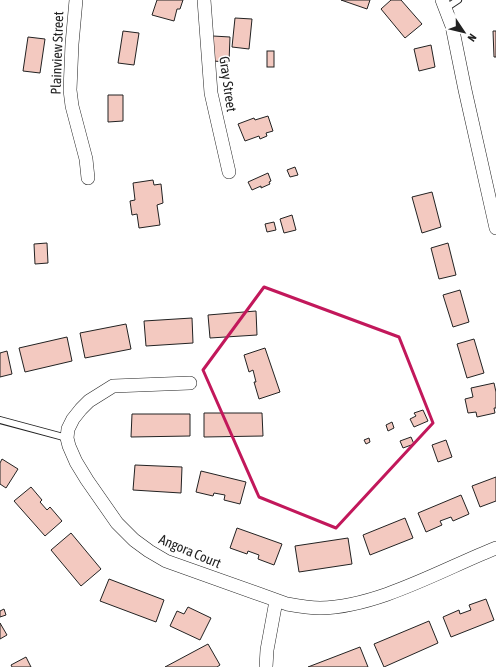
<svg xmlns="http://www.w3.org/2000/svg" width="496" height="667" font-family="'Asap Condensed',sans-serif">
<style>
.building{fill:#f3c9c0;stroke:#222}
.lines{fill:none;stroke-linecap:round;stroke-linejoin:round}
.lane-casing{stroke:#222;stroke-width:8}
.street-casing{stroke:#222;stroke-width:14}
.lane{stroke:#fff;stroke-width:6}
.street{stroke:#fff;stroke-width:13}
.marked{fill:none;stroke:#c2185b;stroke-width:3;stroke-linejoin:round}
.labels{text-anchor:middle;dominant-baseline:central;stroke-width:3;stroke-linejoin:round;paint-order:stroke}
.street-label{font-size:14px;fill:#222;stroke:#fff}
</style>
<rect width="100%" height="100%" fill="#fff"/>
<g class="building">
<polygon points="157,0 183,0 180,9 177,9 174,21 152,15"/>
<polygon points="341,0 370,0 367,9"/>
<polygon points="391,0 401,0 422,24 405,38 381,9"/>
<polygon points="235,18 252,19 249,49 232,47"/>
<polygon points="123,31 139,33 134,65 118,63"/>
<polygon points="493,31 496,31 496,57 494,57"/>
<polygon points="213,36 230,37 229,62 212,61"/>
<polygon points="28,37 45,39 40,73 23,71"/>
<polygon points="431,45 435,67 419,71 414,49"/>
<rect x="267" y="51" width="7" height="16"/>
<polygon points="108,95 123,95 123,121 108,122"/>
<polygon points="268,116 273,131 266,133 267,136 260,139 259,136 245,141 238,124 254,118 255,120"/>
<polygon points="295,167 298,175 290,177 287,170"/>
<polygon points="268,173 271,181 269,182 270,184 261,188 261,186 252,190 248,182"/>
<polygon points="153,180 154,185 161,184 163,203 157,205 160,225 139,228 137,214 132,215 130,201 135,200 133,183"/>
<polygon points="432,192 441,227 422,233 412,197"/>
<polygon points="292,215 296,230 284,233 280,219"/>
<polygon points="274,222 276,230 267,232 265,224"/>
<polygon points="47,243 48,263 35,264 34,244"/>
<polygon points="448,243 456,275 439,279 431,248"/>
<polygon points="460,290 469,322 453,327 443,295"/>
<polygon points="256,311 257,335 210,338 208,315"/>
<polygon points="192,318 193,343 146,346 144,321"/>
<polygon points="126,324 131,349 85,358 80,333"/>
<polygon points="67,337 72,361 25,372 19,348"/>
<polygon points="474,339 484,373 467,378 457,344"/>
<polygon points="265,348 280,392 259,399 254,382 256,382 253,370 249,372 244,355"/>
<polygon points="7,351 12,374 0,377 0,353"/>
<polygon points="494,383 496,392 496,408 494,408 495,413 477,417 476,412 468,413 465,399 473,397 471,388"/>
<polygon points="423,410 428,421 414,427 410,419 416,416 414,413"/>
<polygon points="204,413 262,413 263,436 204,437"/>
<polygon points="132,414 190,414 190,436 131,437"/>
<polygon points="392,422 394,428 388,431 386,425"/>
<polygon points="411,437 414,444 403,448 400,441"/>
<polygon points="369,438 370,442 366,444 364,440"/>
<polygon points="446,440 452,457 438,462 432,445"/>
<polygon points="2,459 18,469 6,488 0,484 0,463"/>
<polygon points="135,465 182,467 181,493 133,490"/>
<polygon points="201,471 246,482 240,504 224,500 225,495 214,493 213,496 196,492"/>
<polygon points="496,477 496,501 480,507 472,486"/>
<polygon points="31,487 42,500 40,502 47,510 50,507 62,521 45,536 14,501"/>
<polygon points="461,495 469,514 453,521 451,517 440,521 442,525 426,532 418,513"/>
<polygon points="405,518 413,538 370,555 363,535"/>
<polygon points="237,528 282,544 274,565 258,559 259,555 248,551 247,554 230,548"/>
<polygon points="71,533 101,569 81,586 51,550"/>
<polygon points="348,538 352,564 299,572 295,546"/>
<polygon points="109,579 164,600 156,622 100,601"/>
<polygon points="486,599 494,620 451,637 443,617 459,610 460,614 471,610 469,605"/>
<polygon points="188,607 211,618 200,640 170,626 177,611 184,614"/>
<polygon points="4,609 6,615 0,617 0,611"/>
<polygon points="429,621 438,643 384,667 374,644"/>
<polygon points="0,623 7,635 0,639"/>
<polygon points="208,644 220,665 217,667 165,667"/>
<polygon points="360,647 368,667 308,667"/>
<polygon points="26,657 31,667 12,667 11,665"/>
</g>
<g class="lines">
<g class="lane-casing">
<g id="lane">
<polyline points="446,8 458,0"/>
<polyline points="0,420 67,438"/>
</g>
</g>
<g class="street-casing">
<g id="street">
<polyline points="76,0 72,44 70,90 72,106 86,159 88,178"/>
<polyline points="204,0 211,93 229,172"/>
<polyline points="442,0 452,26 465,90 496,228"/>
<path d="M190 383 113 386 89 401 81 409 73 419 68 429 67 438 69 446 76 462 87 480 117 523 134 540 149 551 166 561 287 604C298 606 309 608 320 608 378 607 443 569 496 548"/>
<polyline points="266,667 267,650 276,601"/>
</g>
</g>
<use href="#lane" class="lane"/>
<use href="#street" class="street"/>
</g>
<path class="marked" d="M264 287 399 337 433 423 336 528 259 497 203 370Z"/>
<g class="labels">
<g class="street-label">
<text transform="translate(57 53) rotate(-88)">Plainview Street</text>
<text transform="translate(228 84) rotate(82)">Gray Street</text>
<text transform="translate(190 551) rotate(23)">Angora Court</text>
</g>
</g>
<g transform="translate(464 32) rotate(125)" stroke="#ffffff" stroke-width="3" paint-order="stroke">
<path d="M0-3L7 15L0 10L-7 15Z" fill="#222222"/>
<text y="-6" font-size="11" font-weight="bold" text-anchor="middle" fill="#222222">N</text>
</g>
</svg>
